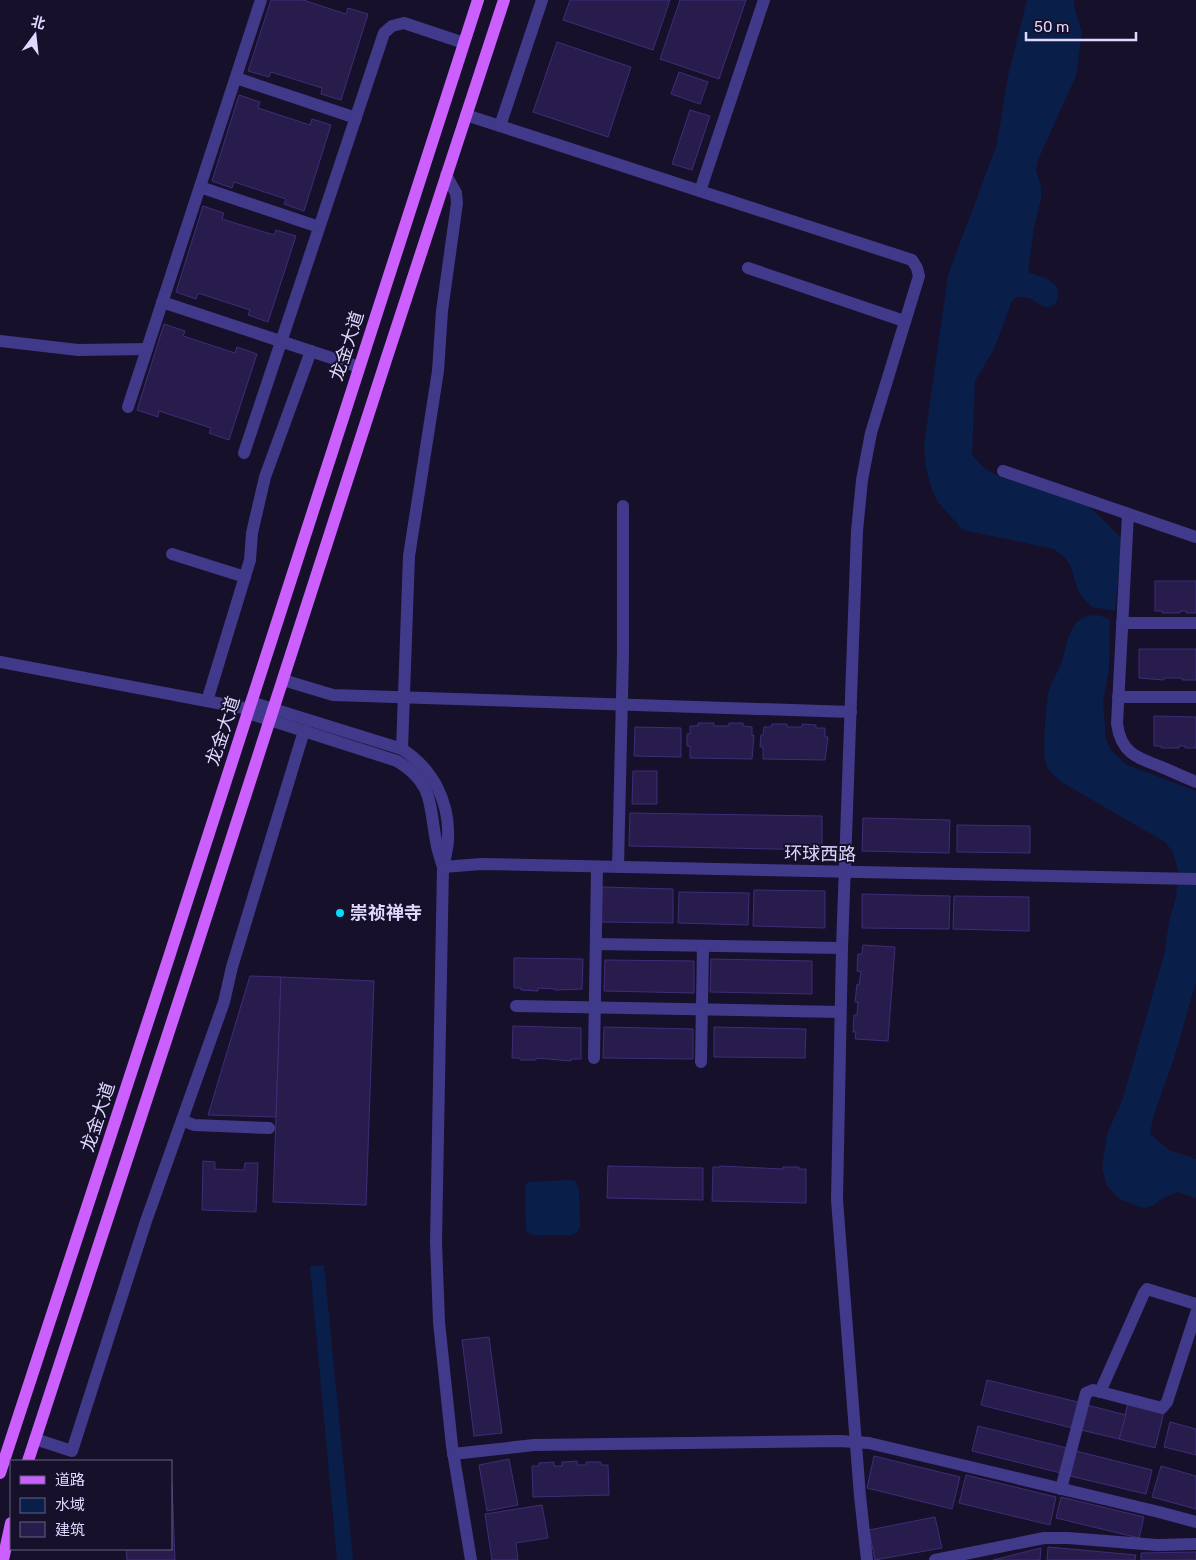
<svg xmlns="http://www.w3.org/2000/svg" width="1196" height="1560" font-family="Rubik,'Noto Sans SC',sans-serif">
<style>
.water{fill:#0a1e4a}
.building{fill:#271c4c;stroke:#3f2d78}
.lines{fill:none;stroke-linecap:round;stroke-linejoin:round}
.minor{stroke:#413a8a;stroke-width:12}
.major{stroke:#cb60ff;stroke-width:12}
.poi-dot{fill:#05dbff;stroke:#16102a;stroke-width:2}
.labels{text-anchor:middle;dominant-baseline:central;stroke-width:4;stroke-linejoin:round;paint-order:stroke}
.street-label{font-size:18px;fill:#dfd9ff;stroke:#16102a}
.poi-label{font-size:18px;font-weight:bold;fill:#dfd9ff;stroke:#16102a;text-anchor:start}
</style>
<rect width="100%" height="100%" fill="#16102a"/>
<g class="water">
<path d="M1027 0H1074L1075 10 1082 33 1076 76 1038 160 1036 170 1041 187V199L1034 228 1028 272C1041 277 1064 281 1057 300 1055 304 1053 307 1049 307 1042 308 1037 302 1031 299 1027 297 1021 297 1016 297L1012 301 994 349 975 381 972 455 984 468 1000 477 1087 504 1122 539 1115 611 1092 607C1088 603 1082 598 1079 592 1070 571 1076 564 1054 549L963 530 937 501 932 490 926 468 924 445 948 275 997 144 1008 76Z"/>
<path d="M1094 615 1105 617 1110 620 1109 669 1103 702 1106 740 1112 751 1125 764 1196 791V983C1187 1009 1182 1035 1173 1061 1165 1086 1154 1108 1150 1134L1169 1150 1196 1159V1198L1177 1192 1162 1199 1152 1206 1145 1208 1134 1205 1118 1198 1106 1184 1102 1167 1107 1134 1123 1098 1164 955 1169 922 1176 897 1178 874 1176 863 1173 852 1165 842 1063 783C1055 776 1046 770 1045 759 1043 746 1046 702 1049 690 1052 680 1059 671 1062 661 1068 642 1069 617 1094 615Z"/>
<polygon points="569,1180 575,1181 579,1189 580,1227 577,1232 572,1235 533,1235 526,1231 525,1187 528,1182"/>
<polygon points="324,1265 353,1560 337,1560 310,1266"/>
</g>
<g class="building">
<polygon points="271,0 303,0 346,14 348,8 368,14 341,100 321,94 322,88 271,72 269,77 248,71"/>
<polygon points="570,0 670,0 653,50 563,20"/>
<polygon points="680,0 746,0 719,79 660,59"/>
<polygon points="557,42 631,67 608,137 533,112"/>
<polygon points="679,72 708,82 700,104 671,94"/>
<polygon points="239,95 260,102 258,108 310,125 312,119 331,125 304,211 284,204 286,199 234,182 232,188 212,181"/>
<polygon points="690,110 710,116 692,170 672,164"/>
<polygon points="203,206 224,213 222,219 274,235 276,230 296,236 268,322 248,315 250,310 198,293 196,299 176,292"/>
<polygon points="164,324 185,331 183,336 235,353 237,347 257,354 229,440 209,433 211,428 159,411 158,417 137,410"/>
<polygon points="1155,581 1196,581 1196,613 1186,613 1186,611 1180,611 1180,613 1162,613 1162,611 1155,611"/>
<polygon points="1139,649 1196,649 1196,680 1182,680 1182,678 1164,678 1164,680 1139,678"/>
<polygon points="1154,716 1196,717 1196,748 1185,748 1185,746 1179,746 1179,748 1161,748 1161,746 1154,746"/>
<polygon points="698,723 714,723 714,726 729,726 729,723 743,723 743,726 752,727 752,736 754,735 752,759 690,758 690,746 687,746 687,734 690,734 690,726 698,726"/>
<polygon points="772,724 787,724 787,727 802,727 802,724 816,725 816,728 825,728 825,737 828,737 825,760 763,759 763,747 760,747 761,735 763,735 764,727 771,727"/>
<polygon points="635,727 681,728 681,757 634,756"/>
<polygon points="633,771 657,771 657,804 632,804"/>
<polygon points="630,813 822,816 822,850 629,846"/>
<polygon points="863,818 950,820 949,853 862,851"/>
<polygon points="957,825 1030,826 1030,853 957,852"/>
<polygon points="602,887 673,889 673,923 601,922"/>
<polygon points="754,890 825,891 825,928 753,926"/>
<polygon points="679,892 749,893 748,925 678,923"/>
<polygon points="862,894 950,896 949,929 862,928"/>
<polygon points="954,896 1029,897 1029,931 953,929"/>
<polygon points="863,945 895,947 888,1041 855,1039 856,1032 853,1032 854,1015 857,1015 858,1002 855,1002 857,984 859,985 861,972 857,971 858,954 862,954"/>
<polygon points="514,958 583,959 582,989 555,990 555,989 538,988 538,991 521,990 521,988 514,988"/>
<polygon points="711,959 812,961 812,994 710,992"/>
<polygon points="605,960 694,961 694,993 604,991"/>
<polygon points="250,976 281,977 276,1117 208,1115"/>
<polygon points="281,977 374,981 366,1205 273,1202"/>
<polygon points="513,1026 581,1028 581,1059 571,1059 571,1061 536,1058 536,1060 520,1060 520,1058 512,1058"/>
<polygon points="604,1027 693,1029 693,1059 603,1058"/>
<polygon points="714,1027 806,1029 805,1058 714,1057"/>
<polygon points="203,1161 215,1162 215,1169 244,1170 245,1163 258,1163 256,1212 202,1210"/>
<polygon points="608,1166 703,1168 703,1200 607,1198"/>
<polygon points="720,1166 783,1169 783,1167 799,1167 799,1169 806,1169 806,1203 712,1201 713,1167 720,1167"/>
<polygon points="489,1337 502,1433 474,1436 462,1340"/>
<polygon points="987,1380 1078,1402 1072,1428 981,1405"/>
<polygon points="1128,1403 1164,1412 1155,1448 1119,1439"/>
<polygon points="1087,1405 1126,1415 1119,1439 1081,1430"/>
<polygon points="1170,1422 1196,1429 1196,1455 1164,1447"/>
<polygon points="978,1426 1067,1448 1061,1473 972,1451"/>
<polygon points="1076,1451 1152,1470 1146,1494 1070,1476"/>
<polygon points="874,1456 960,1477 952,1509 867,1488"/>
<polygon points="509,1459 518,1505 487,1511 479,1465"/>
<polygon points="577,1461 577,1465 586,1465 586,1462 601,1462 601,1465 608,1465 609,1495 533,1497 532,1466 539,1466 539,1463 554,1462 554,1466 562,1466 562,1462"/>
<polygon points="1161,1466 1196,1476 1196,1509 1152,1497"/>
<polygon points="966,1475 1056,1497 1050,1525 959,1503"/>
<polygon points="172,1483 175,1560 127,1560 126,1549 171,1549"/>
<polygon points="1061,1497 1144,1517 1139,1538 1056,1518"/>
<polygon points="542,1505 548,1538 516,1543 518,1560 492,1560 485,1514"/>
<polygon points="935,1517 942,1548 875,1560 869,1530"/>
<polygon points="1048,1547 1136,1555 1135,1560 1047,1560"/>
<polygon points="1041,1548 1040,1560 993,1560"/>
<polygon points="1196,1552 1196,1560 1141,1560 1141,1553"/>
</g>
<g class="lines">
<g class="minor">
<polyline points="236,78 356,118"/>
<polyline points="466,115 912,260 917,268 919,276 871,433 862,480 857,531 842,948 837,1200 860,1496 867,1560"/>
<polyline points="500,126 542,0"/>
<polyline points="200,187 319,227"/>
<polyline points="700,191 764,0"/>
<polyline points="748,268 904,321"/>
<polyline points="162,302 359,367"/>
<polyline points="0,341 78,350 147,349"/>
<polyline points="128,407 261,0"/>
<polyline points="244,453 384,33 392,26 404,23 464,43"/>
<polyline points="1003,471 1196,537"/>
<path d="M1128 514 1117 724C1121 752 1135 757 1159 766 1171 771 1184 777 1196 782"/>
<polyline points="172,554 245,577"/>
<polyline points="1122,623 1196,623"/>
<polyline points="0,662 249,709"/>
<polyline points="283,680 333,695 851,712"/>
<polyline points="1118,697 1196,697"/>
<polyline points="207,701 250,560 252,533 265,477 311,351"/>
<path d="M251 702 402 749C433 769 450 802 448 839 448 848 445 858 443 867L436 1242 439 1322 452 1446 471 1560"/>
<path d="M248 713 397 761C434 783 429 805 436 841 437 849 440 857 442 864"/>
<polyline points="402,749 409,556 438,371 442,311 457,203 456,193 446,175"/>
<polyline points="443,867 481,864 1196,879"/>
<polyline points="618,867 623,653 623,506"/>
<polyline points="596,944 842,948"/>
<polyline points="516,1006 840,1012"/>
<polyline points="594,1058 597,867"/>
<polyline points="701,1062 703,946"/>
<polyline points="182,1120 194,1125 269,1128"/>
<polyline points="1100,1392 1144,1293 1147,1289 1196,1304"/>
<polyline points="35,1439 72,1451 146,1221 224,1002 232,967 304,731"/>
<polyline points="453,1454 534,1445 840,1441 869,1443 1159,1512 1196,1522"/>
<polyline points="1061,1489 1086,1393 1093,1390 1162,1408 1167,1402 1196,1313"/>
<polyline points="935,1560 1044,1538 1068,1538 1157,1545 1196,1544"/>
</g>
<g class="major">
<polyline points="28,1461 191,964 386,360 504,0"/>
<polyline points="0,1473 169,957 478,0"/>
<polyline points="3,1560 11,1523"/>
</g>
</g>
<circle class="poi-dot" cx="340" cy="913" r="5"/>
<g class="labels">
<g class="street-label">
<text transform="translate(347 346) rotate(-72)">龙金大道</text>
<text transform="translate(223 731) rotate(-72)">龙金大道</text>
<text transform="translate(820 854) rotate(1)">环球西路</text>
<text transform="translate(98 1117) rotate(-72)">龙金大道</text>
</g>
<g class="poi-label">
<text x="350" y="913">崇祯禅寺</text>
</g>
</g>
<rect x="10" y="1460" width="162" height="90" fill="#16102a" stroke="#66607f"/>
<rect x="20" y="1476" width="25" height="8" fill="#cb60ff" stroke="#66607f"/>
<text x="55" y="1485" font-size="15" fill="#dfd9ff">道路</text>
<rect x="20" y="1498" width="25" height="15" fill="#0a1e4a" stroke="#66607f"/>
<text x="55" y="1510" font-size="15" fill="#dfd9ff">水域</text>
<rect x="20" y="1522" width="25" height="15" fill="#271c4c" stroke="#66607f"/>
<text x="55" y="1535" font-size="15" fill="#dfd9ff">建筑</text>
<g transform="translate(35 35) rotate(15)" stroke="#16102a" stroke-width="4" paint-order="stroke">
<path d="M0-4L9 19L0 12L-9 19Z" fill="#dfd9ff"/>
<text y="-8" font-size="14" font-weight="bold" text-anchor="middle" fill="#dfd9ff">北</text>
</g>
<path d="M1026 32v8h110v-8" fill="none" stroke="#dfd9ff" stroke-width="2.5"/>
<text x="1034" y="32" font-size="15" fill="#dfd9ff" stroke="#16102a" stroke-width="4" paint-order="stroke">50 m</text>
</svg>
